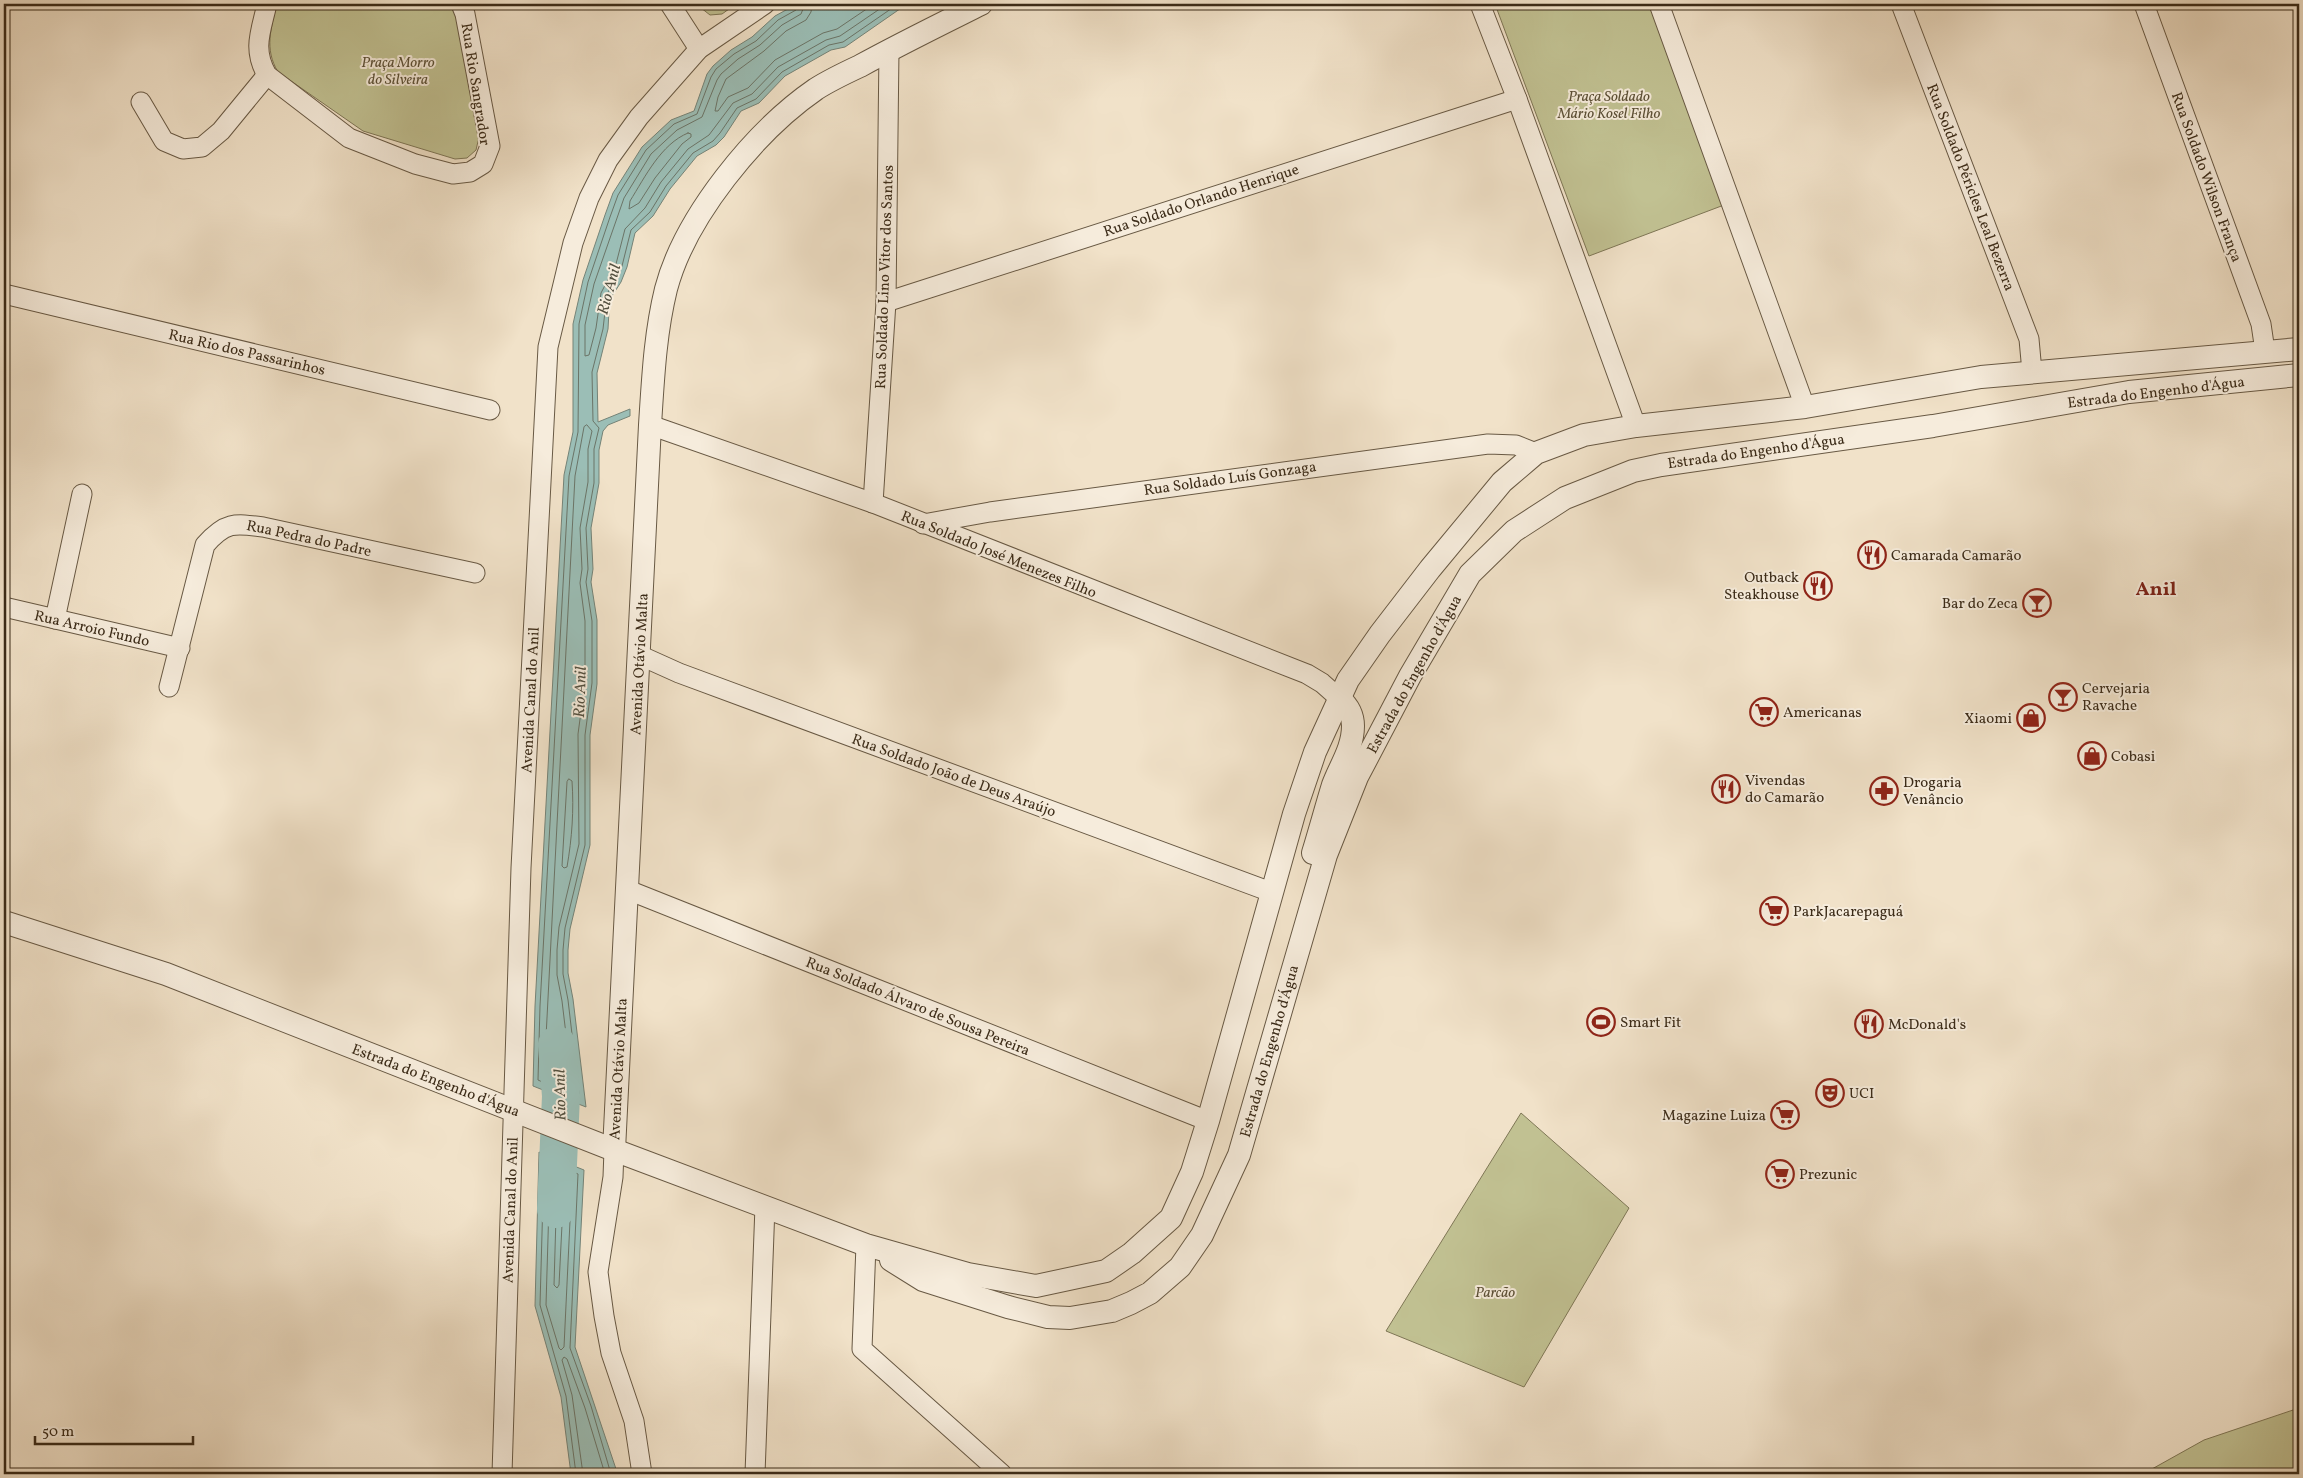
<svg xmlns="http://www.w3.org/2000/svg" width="2303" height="1478" viewBox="0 0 2303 1478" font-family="Vollkorn,serif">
<rect width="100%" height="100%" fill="#f1e2c9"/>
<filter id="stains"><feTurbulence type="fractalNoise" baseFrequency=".004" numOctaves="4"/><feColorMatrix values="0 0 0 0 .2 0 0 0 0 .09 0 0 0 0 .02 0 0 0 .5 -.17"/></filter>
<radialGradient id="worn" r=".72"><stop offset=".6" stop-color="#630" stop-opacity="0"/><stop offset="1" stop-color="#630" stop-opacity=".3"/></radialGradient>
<g fill="#c1c192" stroke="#7e7655">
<path d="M277 4H454L479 137 476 150 467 158 455 159 363 131 278 72C264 49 271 28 277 4Z"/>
<polygon points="696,4 736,4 722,14 710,15"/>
<polygon points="1495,4 1649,4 1724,205 1589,256"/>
<polygon points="1521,1113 1629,1208 1524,1387 1386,1331"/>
<polygon points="2299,1408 2299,1474 2143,1474 2204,1440"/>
</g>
<g fill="#9bbeb6" stroke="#758377">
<polygon points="797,4 907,4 845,47 831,50 785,76 759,103 741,111 724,137 716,145 697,156 670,189 653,216 635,233 627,267 621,282 612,296 609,311 608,329 597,373 598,422 630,409 630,416 608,425 603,431 599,450 599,483 591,528 593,569 591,582 597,620 597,684 590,735 590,845 570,929 568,950 568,973 573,999 586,1107 533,1086 535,1006 564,475 573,432 573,324 583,280 605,215 613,193 642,147 671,120 694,111 707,74 713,66 731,50 752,37 775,16"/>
<polygon points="539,1152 584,1170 575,1347 616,1469 616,1474 571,1474 561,1397 535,1306"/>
</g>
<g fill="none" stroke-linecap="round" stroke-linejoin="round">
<g stroke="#6b7467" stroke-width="1">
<polyline points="798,4 796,10 778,20 756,41 734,54 716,69 711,77 697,114 674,124 646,150 618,195 610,217 588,282 579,324 578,432 569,476 540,1006 538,1080 576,1097 579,1094 568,1000 563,974 563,950 565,928 585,845 585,735 592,683 592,621 586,582 588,569 586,528 594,483 594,449 599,428 593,421 592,372 603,329 607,294 622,266 631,230 650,212 666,186 693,153 713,141 720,133 737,108 756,99 782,72 829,45 843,42 898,4"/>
<polyline points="805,4 801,14 782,25 760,45 738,59 721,74 717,80 702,117 677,130 651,154 624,198 594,284 585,325 585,356 589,355 596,328 601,293 616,264 625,229 645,208 661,182 688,149 709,135 733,103 752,94 778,67 826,40 840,36 887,4"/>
<polyline points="812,4 811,12 806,20 786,31 764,51 726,79 718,97 715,111 718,111 728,97 748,88 775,60 823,33 837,29 874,4"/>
<path d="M688 133 691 134V137L682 144 655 178 639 203 629 209 630 201C645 177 661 144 688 133Z"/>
<polygon points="587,425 592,431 588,449 588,482 580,528 582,569 580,583 585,621 585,682 578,734 579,844 559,927 557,950 557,975 562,1001 572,1084 569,1087 544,1076 575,476 584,427"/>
<path d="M569 779 572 781C574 810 572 838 567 867L564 868 562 866 567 782Z"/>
<polygon points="556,1032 558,1034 563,1072 560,1075 552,1071 553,1034"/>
<polygon points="552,1168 572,1179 564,1347 561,1350 559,1348 546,1305 550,1171"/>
<polygon points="559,1180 564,1184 559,1285 557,1288 554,1285 557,1182"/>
<polyline points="576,1474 566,1396 540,1305 544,1162 546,1160 578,1174 570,1348 591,1406 611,1474"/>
<polyline points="583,1474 572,1395 562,1360 564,1357 567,1359 585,1408 605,1474"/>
</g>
<polyline stroke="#9bbeb6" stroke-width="38" points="556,1209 561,1096 557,1045"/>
<defs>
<g id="minor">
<path d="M267 4C261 31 252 49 267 75L349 138 415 164 453 174 470 172 483 164 490 146 465 14 461 4"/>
<polyline points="670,4 699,49"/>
<polyline points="1480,4 1517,99 1636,426"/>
<polyline points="1659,4 1805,407"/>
<polyline points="1901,4 2029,339 2032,372"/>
<polyline points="2144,4 2261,324 2265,351"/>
<polyline points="141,102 164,141 183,149 202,147 221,131 267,75"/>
<polyline points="4,294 490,410"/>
<polyline points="886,302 1517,99"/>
<polyline points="650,425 873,503 1307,674 1322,683 1340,699"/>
<polyline points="873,503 886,302 889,50"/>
<polyline points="923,524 990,512 1488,444 1516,445 1536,453"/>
<polyline points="4,607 180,648"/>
<polyline points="55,619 82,494"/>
<polyline points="639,655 679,673 1271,892"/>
<path d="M169 687 205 545C225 522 234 523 263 527L475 573"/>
<polyline points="628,890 1208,1121"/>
<polyline points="614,1150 613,1177 598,1272 604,1316 611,1353 634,1421 642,1474"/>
<polyline points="866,1245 862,1349 1002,1474"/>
<polyline points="502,1474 521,868 548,347 573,243 589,198 608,160 639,117 699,49 765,4"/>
<polyline points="755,1474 765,1206"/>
</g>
<g id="tertiary">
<path d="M1313 853C1320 830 1326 808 1333 785 1340 766 1353 748 1353 726 1353 715 1348 706 1340 699"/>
<polyline points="4,922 166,974 614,1150 866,1245 968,1274 1036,1286 1106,1271 1132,1253 1171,1218 1192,1172 1208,1121 1294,814 1315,752 1348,680 1380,634 1430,569 1502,482 1536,453 1584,435 1636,426 1805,407 1981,377 2299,349"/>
<path d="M614 1150 650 425C653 379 655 334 666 289 685 217 755 131 816 89 830 80 845 73 860 66 900 44 941 24 981 4"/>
<polyline points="891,1260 923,1280 1008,1307 1048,1317 1070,1318 1112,1311 1131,1303 1150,1293 1180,1267 1202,1235 1239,1155 1326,855 1357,777 1410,676 1470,574 1514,531 1565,498 1633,471 1661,465 1933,426 2129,392 2299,375"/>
</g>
</defs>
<use href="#minor" stroke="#685944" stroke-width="21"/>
<use href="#tertiary" stroke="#685944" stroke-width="24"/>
<use href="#minor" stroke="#f6ecdc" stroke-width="19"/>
<use href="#tertiary" stroke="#f6ecdc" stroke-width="22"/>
</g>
<defs>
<symbol id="restaurant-ring" viewBox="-11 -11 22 22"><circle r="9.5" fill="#f6ecdc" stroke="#8f2418" stroke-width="1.5"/><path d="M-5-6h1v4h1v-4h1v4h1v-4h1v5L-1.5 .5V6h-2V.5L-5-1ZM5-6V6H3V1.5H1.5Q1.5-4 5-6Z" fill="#8f2418"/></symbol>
<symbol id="bar-ring" viewBox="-11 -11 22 22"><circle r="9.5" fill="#f6ecdc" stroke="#8f2418" stroke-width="1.5"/><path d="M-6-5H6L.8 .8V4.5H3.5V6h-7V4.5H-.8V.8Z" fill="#8f2418"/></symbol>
<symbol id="supermarket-ring" viewBox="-11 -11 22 22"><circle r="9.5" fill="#f6ecdc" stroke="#8f2418" stroke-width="1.5"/><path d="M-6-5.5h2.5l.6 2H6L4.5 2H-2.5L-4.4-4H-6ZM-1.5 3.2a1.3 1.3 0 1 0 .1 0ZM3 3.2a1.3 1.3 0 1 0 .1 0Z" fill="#8f2418"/></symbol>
<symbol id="shop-ring" viewBox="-11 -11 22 22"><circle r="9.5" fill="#f6ecdc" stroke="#8f2418" stroke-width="1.5"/><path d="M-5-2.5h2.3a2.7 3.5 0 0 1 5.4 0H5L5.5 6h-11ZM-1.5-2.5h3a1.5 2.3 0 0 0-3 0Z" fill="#8f2418"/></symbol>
<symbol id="pharmacy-ring" viewBox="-11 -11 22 22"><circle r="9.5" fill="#f6ecdc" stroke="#8f2418" stroke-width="1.5"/><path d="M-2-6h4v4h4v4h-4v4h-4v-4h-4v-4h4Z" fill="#8f2418"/></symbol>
<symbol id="stadium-ring" viewBox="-11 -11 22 22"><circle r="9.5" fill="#f6ecdc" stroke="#8f2418" stroke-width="1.5"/><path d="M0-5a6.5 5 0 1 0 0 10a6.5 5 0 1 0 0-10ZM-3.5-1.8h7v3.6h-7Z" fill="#8f2418"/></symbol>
<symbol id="theatre-ring" viewBox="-11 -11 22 22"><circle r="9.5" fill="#f6ecdc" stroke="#8f2418" stroke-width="1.5"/><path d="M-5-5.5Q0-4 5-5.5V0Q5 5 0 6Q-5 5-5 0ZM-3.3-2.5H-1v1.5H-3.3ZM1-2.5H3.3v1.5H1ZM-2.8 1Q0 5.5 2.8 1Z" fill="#8f2418"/></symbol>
</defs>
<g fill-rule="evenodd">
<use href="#restaurant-ring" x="1856" y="539" width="32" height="32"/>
<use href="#restaurant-ring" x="1802" y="570" width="32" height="32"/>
<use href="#bar-ring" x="2021" y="587" width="32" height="32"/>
<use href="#bar-ring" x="2047" y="681" width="32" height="32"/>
<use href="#supermarket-ring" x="1748" y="696" width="32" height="32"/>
<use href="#shop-ring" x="2015" y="702" width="32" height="32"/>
<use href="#shop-ring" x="2076" y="740" width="32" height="32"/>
<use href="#restaurant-ring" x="1710" y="773" width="32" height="32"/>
<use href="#pharmacy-ring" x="1868" y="775" width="32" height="32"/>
<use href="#supermarket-ring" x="1758" y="895" width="32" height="32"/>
<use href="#stadium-ring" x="1585" y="1006" width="32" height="32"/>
<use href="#restaurant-ring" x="1853" y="1008" width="32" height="32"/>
<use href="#theatre-ring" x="1814" y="1077" width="32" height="32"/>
<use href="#supermarket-ring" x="1769" y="1099" width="32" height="32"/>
<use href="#supermarket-ring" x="1764" y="1158" width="32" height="32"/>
</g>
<g text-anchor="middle" stroke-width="4" stroke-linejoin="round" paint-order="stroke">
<g font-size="15" font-style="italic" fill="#5c5036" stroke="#f6ecdc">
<text x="398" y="67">Praça Morro<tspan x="398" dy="17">do Silveira</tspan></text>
<text x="1609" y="101">Praça Soldado<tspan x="1609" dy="17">Mário Kosel Filho</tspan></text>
<text x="1495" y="1297">Parcão</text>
</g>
<g font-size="15" fill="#3b2b18" stroke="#f6ecdc">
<text transform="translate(476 84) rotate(81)" y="5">Rua Rio Sangrador</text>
<text transform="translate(2207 177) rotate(70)" y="5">Rua Soldado Wilson França</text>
<text transform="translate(1971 187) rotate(69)" y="5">Rua Soldado Péricles Leal Bezerra</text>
<text transform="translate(1201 200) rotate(-18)" y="5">Rua Soldado Orlando Henrique</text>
<text transform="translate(884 277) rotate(-88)" y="5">Rua Soldado Lino Vitor dos Santos</text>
<text transform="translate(247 352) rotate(13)" y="5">Rua Rio dos Passarinhos</text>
<text transform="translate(2156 392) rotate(-7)" y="5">Estrada do Engenho d'Água</text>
<text transform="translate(1756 451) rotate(-8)" y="5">Estrada do Engenho d'Água</text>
<text transform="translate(1230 478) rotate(-8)" y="5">Rua Soldado Luís Gonzaga</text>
<text transform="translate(309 538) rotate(12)" y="5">Rua Pedra do Padre</text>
<text transform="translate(999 554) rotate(22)" y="5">Rua Soldado José Menezes Filho</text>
<text transform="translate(92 628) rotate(13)" y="5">Rua Arroio Fundo</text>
<text transform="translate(639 664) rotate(-87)" y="5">Avenida Otávio Malta</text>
<text transform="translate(1414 674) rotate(-61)" y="5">Estrada do Engenho d'Água</text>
<text transform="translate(530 700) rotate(-87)" y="5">Avenida Canal do Anil</text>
<text transform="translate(954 775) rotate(20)" y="5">Rua Soldado João de Deus Araújo</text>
<text transform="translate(918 1006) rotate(22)" y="5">Rua Soldado Álvaro de Sousa Pereira</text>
<text transform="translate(1269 1051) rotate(-74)" y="5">Estrada do Engenho d'Água</text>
<text transform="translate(618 1069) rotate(-87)" y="5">Avenida Otávio Malta</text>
<text transform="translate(436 1080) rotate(21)" y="5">Estrada do Engenho d'Água</text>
<text transform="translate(510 1210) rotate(-88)" y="5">Avenida Canal do Anil</text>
</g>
<g font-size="15" fill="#3b2b18" stroke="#f6ecdc" text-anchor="start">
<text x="1891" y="560">Camarada Camarão</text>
<text x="1799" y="582" text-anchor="end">Outback<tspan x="1799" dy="17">Steakhouse</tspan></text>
<text x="2018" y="608" text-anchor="end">Bar do Zeca</text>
<text x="2082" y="693">Cervejaria<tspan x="2082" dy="17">Ravache</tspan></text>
<text x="1783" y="717">Americanas</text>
<text x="2012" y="723" text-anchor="end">Xiaomi</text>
<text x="2111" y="761">Cobasi</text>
<text x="1745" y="785">Vivendas<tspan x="1745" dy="17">do Camarão</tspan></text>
<text x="1903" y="787">Drogaria<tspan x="1903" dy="17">Venâncio</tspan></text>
<text x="1793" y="916">ParkJacarepaguá</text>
<text x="1620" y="1027">Smart Fit</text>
<text x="1888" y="1029">McDonald's</text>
<text x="1849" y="1098">UCI</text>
<text x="1766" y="1120" text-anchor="end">Magazine Luiza</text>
<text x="1799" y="1179">Prezunic</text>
</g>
<g font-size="16" font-style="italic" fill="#535040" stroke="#f6ecdc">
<text transform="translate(608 289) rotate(-75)" y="6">Rio Anil</text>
<text transform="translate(579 692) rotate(-88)" y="6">Rio Anil</text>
<text transform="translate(559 1095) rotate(-91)" y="6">Rio Anil</text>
</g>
<g font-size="20" font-weight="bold" fill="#7a1f14" stroke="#f6ecdc">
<text x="2156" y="595">Anil</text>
</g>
</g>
<rect width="2303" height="1478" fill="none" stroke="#f1e2c9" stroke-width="20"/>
<rect x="5" y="5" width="2293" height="1468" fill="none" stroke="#3b2b18" stroke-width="2.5"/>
<rect x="10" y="10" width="2283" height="1458" fill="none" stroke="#3b2b18"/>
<path d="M35 1436v8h158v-8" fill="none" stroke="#3b2b18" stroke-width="2.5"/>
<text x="42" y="1436" font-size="15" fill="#3b2b18" stroke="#f6ecdc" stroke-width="4" paint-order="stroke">50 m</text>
<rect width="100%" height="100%" filter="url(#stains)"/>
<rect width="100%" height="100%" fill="url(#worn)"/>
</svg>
